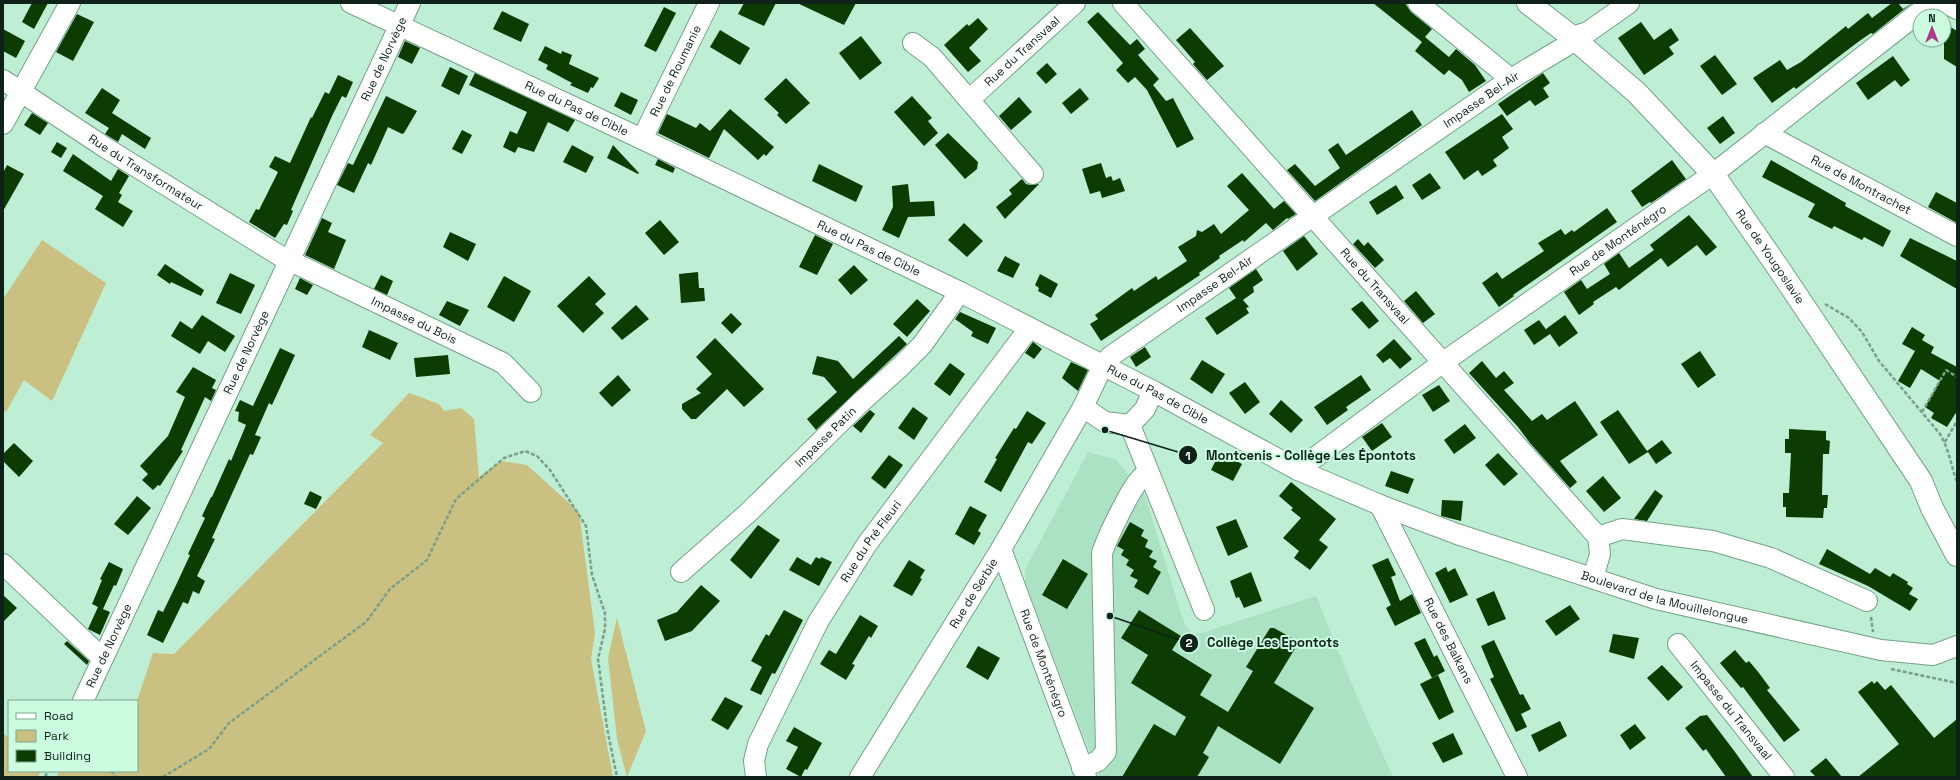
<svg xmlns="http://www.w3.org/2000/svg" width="1960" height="780" viewBox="0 0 1960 780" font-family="'Space Grotesk',sans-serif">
<rect width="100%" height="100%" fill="#beeed3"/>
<polygon fill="#abe2c4" points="1088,452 1116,460 1145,495 1182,617 1186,627 1193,633 1201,633 1316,596 1358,699 1393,777 1099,777 1026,584 1025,574 1026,568"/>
<g fill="#cac081">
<polygon points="42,240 106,283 52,401 24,380 6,412 3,410 3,299"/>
<polygon points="409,393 439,404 444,411 461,408 474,419 479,477 501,461 527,465 579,512 595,633 591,659 613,777 56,777 60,771 137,771 137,701 153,653 174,654 383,443 370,435"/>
<polygon points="617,618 646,731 627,777 617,739 608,658"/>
<polygon points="3,733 9,738 9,771 41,771 38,777 3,777"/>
</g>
<g fill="#0c3c02">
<polygon points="32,3 48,3 34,29 22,22"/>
<polygon points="744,3 776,3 764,26 738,14"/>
<polygon points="797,3 856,3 844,25"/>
<polygon points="1373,3 1405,3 1411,12 1432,29 1425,37 1449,57 1456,49 1475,65 1486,81 1469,92 1462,80 1449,70 1444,75 1415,51 1422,42"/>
<polygon points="1892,3 1898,3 1903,9 1912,3 1873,34 1871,33 1858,42 1796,89 1794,87 1772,103 1753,78 1780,60 1787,70 1801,62 1846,26 1848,29 1868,13 1872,18"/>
<polygon points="664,7 676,13 656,52 644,46"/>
<polygon points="502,11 529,24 521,42 493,29"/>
<polygon points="1098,12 1130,45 1137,39 1145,49 1138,55 1159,79 1153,85 1166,101 1173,98 1194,139 1177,148 1147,90 1135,77 1128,83 1116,70 1123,63 1087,22"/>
<polygon points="77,14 94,22 73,61 56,52"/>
<polygon points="978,18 988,29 969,48 981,61 968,72 944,45 967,24 969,26"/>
<polygon points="1641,22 1654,40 1671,28 1679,40 1669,47 1674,54 1644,75 1618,38"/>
<polygon points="1944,23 1957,31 1957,67 1944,59"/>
<polygon points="1190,28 1224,66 1207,80 1193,64 1195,62 1176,40"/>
<polygon points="3,29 25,41 16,58 3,51"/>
<polygon points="720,30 750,48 740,65 710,47"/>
<polygon points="861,36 882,63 860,80 839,53"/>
<polygon points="405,41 420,48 412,64 398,57"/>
<polygon points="545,46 561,54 562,51 572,55 569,64 599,78 593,88 591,87 588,93 570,85 572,83 546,69 548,65 538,60"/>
<polygon points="1715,55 1737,84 1722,95 1700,66"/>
<polygon points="1893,56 1910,80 1901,87 1895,80 1868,100 1856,83"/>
<polygon points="1047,63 1057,74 1046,84 1036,73"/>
<polygon points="450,67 468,76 459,95 441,86"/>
<polygon points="475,73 575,120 568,132 548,122 534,152 518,147 515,153 503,147 510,131 517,134 527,112 469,85"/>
<polygon points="1543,73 1550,83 1543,88 1549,97 1535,106 1530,100 1507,116 1498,104"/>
<polygon points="338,75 353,82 346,98 342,96 332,116 291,210 293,211 287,225 284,224 275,238 249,222 256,209 259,210 278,172 269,167 275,156 290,163 311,117 312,118 325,92 329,94"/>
<polygon points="786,78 810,103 786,124 777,115 779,113 764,99"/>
<polygon points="102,88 120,100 112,113 151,138 145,149 122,134 118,142 105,134 109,128 85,113"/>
<polygon points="1080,88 1089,99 1071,114 1062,103"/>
<polygon points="621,92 638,100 631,115 614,106"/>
<polygon points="386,96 417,111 404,133 402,134 388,127 371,165 368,163 354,193 337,185 348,163 353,165"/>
<polygon points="912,96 932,118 928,121 938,133 924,146 894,112"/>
<polygon points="1019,97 1032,112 1011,130 999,116"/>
<polygon points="730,109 774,147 766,156 764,154 758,160 724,129 709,158 658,133 667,114 696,128 700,123 710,131"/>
<polygon points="1412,110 1422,125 1315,201 1287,170 1295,164 1315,186 1340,168 1328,150 1338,143 1346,155"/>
<polygon points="32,113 48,123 40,135 24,125"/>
<polygon points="1502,114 1513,129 1502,137 1509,148 1493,160 1497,166 1482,176 1478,170 1464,180 1445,152"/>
<polygon points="1723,116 1735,133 1720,144 1707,128"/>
<polygon points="462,130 472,135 462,154 452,149"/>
<polygon points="948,133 978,162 977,169 965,179 935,145"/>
<polygon points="57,142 67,148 61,158 51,152"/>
<polygon points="572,145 594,157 586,173 563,162"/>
<polygon points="613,145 639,173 638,174 607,158"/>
<polygon points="73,154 111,181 118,169 129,176 119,193 122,195 118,202 133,211 123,227 95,209 103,196 63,171"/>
<polygon points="658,159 675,168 673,173 655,165"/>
<polygon points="1672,160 1686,179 1651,203 1650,202 1642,207 1631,191"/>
<polygon points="1771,160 1846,203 1845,206 1891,231 1883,247 1864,237 1862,240 1834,226 1832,229 1808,217 1815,204 1762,177"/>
<polygon points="1101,163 1106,178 1111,176 1113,181 1120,178 1125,191 1102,198 1100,191 1090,194 1082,169"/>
<polygon points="819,164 863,186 856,202 812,181"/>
<polygon points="7,165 24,174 3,211 3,173"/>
<polygon points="1242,173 1274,209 1284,201 1296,214 1288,219 1287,218 1273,230 1266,223 1244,242 1243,240 1219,256 1220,258 1199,273 1200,275 1101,341 1090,324 1098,319 1095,315 1132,288 1134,291 1156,276 1158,280 1187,261 1178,247 1196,236 1197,230 1202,232 1214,224 1221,234 1249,210 1227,186"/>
<polygon points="1430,173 1441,188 1422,200 1412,185"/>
<polygon points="1022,179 1026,184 1030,185 1039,184 1005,219 996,207 1012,194 1009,190"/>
<polygon points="908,184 910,202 934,201 935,216 908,217 899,238 882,230 893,207 892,186"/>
<polygon points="1396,185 1404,198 1377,215 1369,202"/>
<polygon points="1936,192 1957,203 1957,223 1928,207"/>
<polygon points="1607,208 1617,222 1513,295 1514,296 1499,307 1482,283 1497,272 1502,279 1544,251 1538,243 1561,229 1565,235 1572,230 1574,232"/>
<polygon points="1689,215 1717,247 1706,256 1697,245 1668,267 1661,258 1619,290 1616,287 1593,302 1594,304 1579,315 1564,292 1581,280 1587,289 1610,274 1604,264 1619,253 1629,268 1654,250 1650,245"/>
<polygon points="322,218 332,223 328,232 346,240 334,269 305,255"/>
<polygon points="660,220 679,242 664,255 645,233"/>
<polygon points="964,223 983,241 967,257 948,240"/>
<polygon points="450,232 476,244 468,261 443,247"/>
<polygon points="815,235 833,244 817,275 799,267"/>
<polygon points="1304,236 1318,254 1297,271 1283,251"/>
<polygon points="1910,238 1957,261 1957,289 1900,256"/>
<polygon points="1358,239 1364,246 1368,242 1384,260 1375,268 1353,244"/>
<polygon points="1005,256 1020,264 1013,278 997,271"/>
<polygon points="165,264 204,290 201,296 171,282 170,284 157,275"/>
<polygon points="854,265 868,280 851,295 838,280"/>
<polygon points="1256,269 1263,280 1253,287 1254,292 1243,300 1249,307 1246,308 1249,313 1217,335 1205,318 1236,298 1229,288"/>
<polygon points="698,272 699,288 704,288 705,301 681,303 679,274"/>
<polygon points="230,273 255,285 241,314 216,303"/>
<polygon points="1040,274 1058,284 1051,298 1038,291 1039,288 1035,285"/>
<polygon points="381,275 393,281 387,295 374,289"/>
<polygon points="504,276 531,291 514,322 487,307"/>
<polygon points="589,276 606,294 595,304 604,313 583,333 557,306"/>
<polygon points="300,278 313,285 307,295 295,289"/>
<polygon points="1416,291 1435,314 1423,323 1404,301"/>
<polygon points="917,299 930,311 907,337 893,324"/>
<polygon points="447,301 469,310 460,326 439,315"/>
<polygon points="1362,301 1379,321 1369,329 1351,309"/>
<polygon points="636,305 649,319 622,340 611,328"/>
<polygon points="960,312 996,328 988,344 971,336 973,332 955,319"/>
<polygon points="731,313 742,324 732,334 721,323"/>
<polygon points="202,315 235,336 225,352 208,341 200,354 171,336 180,321 192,329"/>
<polygon points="1565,315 1578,333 1559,347 1550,334 1534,345 1524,330 1539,320 1548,332 1546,329"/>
<polygon points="1912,327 1925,335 1922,340 1934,347 1931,353 1957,367 1957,411 1947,427 1931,418 1934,413 1925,407 1940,381 1921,369 1910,388 1898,381 1915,351 1902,344"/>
<polygon points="369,330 398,343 390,360 362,347"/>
<polygon points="899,336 907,344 816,430 807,419 837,392 824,377 812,374 817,356 838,361 853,379"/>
<polygon points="715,338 764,389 744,407 727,389 696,419 691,419 682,409 682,404 701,393 696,389 712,374 696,357"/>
<polygon points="1394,339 1412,359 1400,369 1390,358 1383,363 1376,355"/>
<polygon points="1033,342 1042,349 1034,359 1025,353"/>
<polygon points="1145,347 1151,357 1136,367 1130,357"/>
<polygon points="280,348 295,355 272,405 269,403 255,435 261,437 253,455 250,454 212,538 215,539 197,576 205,581 199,594 193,591 188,604 183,602 163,643 147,635 158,610 163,612 177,583 190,555 188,554 205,518 202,516 211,497 212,497 229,459 231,461 246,425 238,421 239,412 235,411 240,400 253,406"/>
<polygon points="1700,351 1716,375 1698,388 1681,364"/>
<polygon points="448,355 450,374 416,377 414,358"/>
<polygon points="1202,360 1225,374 1212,394 1190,379"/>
<polygon points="1482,361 1496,378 1504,371 1514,383 1504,390 1532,421 1542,414 1547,420 1575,401 1598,435 1560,461 1577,482 1570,488 1530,443 1518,427 1469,373"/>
<polygon points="1071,362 1088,370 1078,391 1062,378"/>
<polygon points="950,363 965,374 950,396 934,384"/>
<polygon points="193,367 216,380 212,388 216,390 211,401 205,397 181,450 183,451 160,486 158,485 153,490 142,480 148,474 140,466 168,436 185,397 176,392"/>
<polygon points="618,375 631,390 612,407 599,393"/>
<polygon points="1361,375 1371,390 1346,407 1348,410 1327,425 1314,407"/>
<polygon points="1245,382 1260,402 1245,414 1229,393"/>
<polygon points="1439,385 1450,401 1433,412 1422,395"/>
<polygon points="1281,400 1303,420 1291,433 1269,414"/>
<polygon points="913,407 928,418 914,440 898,428"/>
<polygon points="870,410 875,414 861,433 853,426"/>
<polygon points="1618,410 1647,451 1662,440 1672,453 1656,464 1648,452 1629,464 1600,422"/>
<polygon points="1027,411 1046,423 1032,444 1028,442 1001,492 984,482 997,459 995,458 1014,428 1016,429"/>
<polygon points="1382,423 1392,437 1372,451 1362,437"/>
<polygon points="1465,424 1476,438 1454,454 1444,440"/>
<polygon points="1789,429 1826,431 1826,440 1830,441 1829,454 1823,454 1822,495 1828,495 1827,508 1824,508 1823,518 1786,517 1786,507 1783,507 1783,493 1789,493 1791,453 1785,453 1785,439 1789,439"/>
<polygon points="14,443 33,461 19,477 3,461 3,454"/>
<polygon points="1220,452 1242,464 1233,481 1211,470"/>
<polygon points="1498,453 1518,474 1504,486 1485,465"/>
<polygon points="889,455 903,465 885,489 871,478"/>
<polygon points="1391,471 1414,479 1408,494 1385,486"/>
<polygon points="1603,476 1621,498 1604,512 1586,491"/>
<polygon points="1291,482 1336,519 1319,540 1328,547 1310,570 1294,558 1299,551 1283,538 1301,518 1291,510 1293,508 1279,496"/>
<polygon points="1655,490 1663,496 1647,521 1634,519"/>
<polygon points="310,491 322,497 316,509 304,504"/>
<polygon points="137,496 151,508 128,535 114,524"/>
<polygon points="1442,500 1463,501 1461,521 1441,516"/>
<polygon points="970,506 987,515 978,531 981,533 974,545 955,534"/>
<polygon points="1236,519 1248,547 1228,556 1216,527"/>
<polygon points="1130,522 1144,530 1141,536 1148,540 1145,547 1153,551 1149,557 1157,561 1153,567 1161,572 1148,595 1134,587 1138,580 1130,576 1134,570 1126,565 1129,560 1121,555 1124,550 1117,546"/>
<polygon points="758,525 780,540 751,579 730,560"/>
<polygon points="1827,549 1870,574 1875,568 1890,577 1893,573 1908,582 1907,584 1913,588 1909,594 1918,599 1910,611 1868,586 1819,564"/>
<polygon points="797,557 811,565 816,557 820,559 821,557 832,562 819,586 789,570"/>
<polygon points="1388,558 1396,575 1391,577 1400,601 1412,594 1421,613 1395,626 1386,608 1391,605 1372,565"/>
<polygon points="1063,559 1088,574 1067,609 1042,595"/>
<polygon points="909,560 925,570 920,578 922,579 912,596 893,586"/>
<polygon points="109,562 123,569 116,586 114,585 103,609 110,612 100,635 88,629 98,607 92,604 102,580 100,579"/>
<polygon points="1446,567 1448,572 1455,568 1468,595 1450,603 1435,573"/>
<polygon points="1251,572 1262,601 1244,608 1239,597 1236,598 1230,581"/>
<polygon points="701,585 720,601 692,631 665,641 657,620 677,612"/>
<polygon points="1494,591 1506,619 1488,626 1476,599"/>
<polygon points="3,595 17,608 3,622"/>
<polygon points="1570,605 1580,619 1556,636 1545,621"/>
<polygon points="784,610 803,620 775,674 772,673 761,695 750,690 762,667 751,661 766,634 769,636"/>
<polygon points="1139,610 1181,636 1172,650 1212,675 1200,695 1228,712 1253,671 1246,667 1270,628 1274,628 1299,642 1274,683 1314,708 1280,764 1218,726 1203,753 1209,757 1197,777 1122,777 1154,724 1175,736 1186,717 1131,683 1148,655 1121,638"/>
<polygon points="860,615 878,626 871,638 869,636 852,664 855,665 846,680 820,664 829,650 836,654"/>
<polygon points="1613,634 1639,638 1634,659 1609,652"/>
<polygon points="1425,638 1434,657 1437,655 1445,671 1432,678 1414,643"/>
<polygon points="1494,640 1520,695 1523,694 1531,709 1521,714 1527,727 1516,732 1490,679 1494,677 1481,646"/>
<polygon points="67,641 89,661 87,665 64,644"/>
<polygon points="978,646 1000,658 988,680 966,667"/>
<polygon points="1735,650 1746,663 1749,661 1759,673 1770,688 1767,690 1800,730 1784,742 1743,687 1741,688 1720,663"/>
<polygon points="1662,665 1683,687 1668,701 1647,678"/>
<polygon points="1438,675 1454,712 1439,720 1420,684"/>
<polygon points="1872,681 1874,684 1877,681 1885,690 1891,685 1934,738 1957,719 1957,777 1858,777 1899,744 1858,692"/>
<polygon points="725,697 743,706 728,730 711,720"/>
<polygon points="1707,715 1735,752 1753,777 1726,777 1706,749 1703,751 1685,728 1700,716"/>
<polygon points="1560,721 1567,736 1539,752 1531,735"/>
<polygon points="1635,724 1646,738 1630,750 1620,735"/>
<polygon points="794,727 822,743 807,770 805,769 801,777 786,769 798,747 786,741"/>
<polygon points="1453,733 1463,754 1443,763 1432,743"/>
<polygon points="1826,758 1842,777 1816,777 1810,771"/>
</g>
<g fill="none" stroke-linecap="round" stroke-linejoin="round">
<defs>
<g id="minor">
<path id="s1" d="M351 3 642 139 960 292 1153 391 1298 470 1380 505 1457 534 1656 599 1881 650 1933 655 1957 646"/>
<path id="s2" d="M1123 3 1598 537 1600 554 1593 578"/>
<polyline points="1418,3 1511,79"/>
<polyline points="1946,3 1957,9"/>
<polyline points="913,43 932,57 1033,174"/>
<path id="s3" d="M3 80 106 148 282 257 503 363 531 392"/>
<path id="s4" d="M969 100 1075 3"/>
<polyline points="3,124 70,3"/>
<path id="s5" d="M1764 133 1957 236"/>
<path id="s6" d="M642 139 709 3"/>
<polyline points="1083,407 1105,422 1130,425"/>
<polyline points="1130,425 1204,610"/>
<polyline points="1130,425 1145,409 1153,391"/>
<path id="s7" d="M1298 470 1442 363 1713 174 1931 3"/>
<path id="s8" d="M1380 505 1517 777"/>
<polyline points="1598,537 1622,529 1713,541 1771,558 1867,601"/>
<path id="s9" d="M1001 549 1086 777"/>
<polyline points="3,564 98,654 104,656"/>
<path id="s10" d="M681 572 749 512 860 403 900 367 922 345 960 292"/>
<path id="s11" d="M1678 644 1784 777"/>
<path id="s12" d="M83 701 410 3"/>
<path d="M1082 768 1098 761 1106 752 1102 553C1107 538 1130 489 1141 478 1143 476 1147 475 1149 474"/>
<path id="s13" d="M756 777 754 761 758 744 818 622 867 544 1024 335 1028 327"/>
<path id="s14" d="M860 777 1001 549 1083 407 1103 365 1111 356 1511 79 1566 46 1572 37 1588 32 1629 3"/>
</g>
<g id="major">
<path id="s15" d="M1528 3 1572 37 1637 93 1713 174 1777 266 1921 481 1932 508 1957 555"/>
</g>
</defs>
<use href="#minor" stroke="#74a289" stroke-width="22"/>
<use href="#major" stroke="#74a289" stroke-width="24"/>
<g stroke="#7a9f8b" stroke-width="2.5" stroke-dasharray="4 2" stroke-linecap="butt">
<path d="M1825 304 1849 318 1862 332 1879 361 1940 434C1949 449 1951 466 1957 482"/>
<polyline points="1922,412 1946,370 1957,377"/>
<polyline points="1945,442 1957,421"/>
<polyline points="1871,617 1873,632"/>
<polyline points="1891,669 1957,683"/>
<polyline points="111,771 116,777"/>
<polyline points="45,777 48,771"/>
<polyline points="163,777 209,749 229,723 366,622 390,589 427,560 456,499 504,458 525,451 537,456 550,470 586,526 592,575 605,613 605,629 598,659 607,728 617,777"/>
</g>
<use href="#minor" stroke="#fff" stroke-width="20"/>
<use href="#major" stroke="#fff" stroke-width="22"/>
</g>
<g text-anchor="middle" stroke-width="4" stroke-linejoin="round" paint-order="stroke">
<g font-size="12" fill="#0f2219" stroke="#cbfce0">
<text dy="4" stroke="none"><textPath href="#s4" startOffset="72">Rue du Transvaal</textPath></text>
<text dy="4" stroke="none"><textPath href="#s12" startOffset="709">Rue de Norvège</textPath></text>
<text dy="4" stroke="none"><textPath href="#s6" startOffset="76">Rue de Roumanie</textPath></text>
<text dy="4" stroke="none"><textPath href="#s14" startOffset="941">Impasse Bel-Air</textPath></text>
<text dy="4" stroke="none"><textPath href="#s1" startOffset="249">Rue du Pas de Cible</textPath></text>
<text dy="4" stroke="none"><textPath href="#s3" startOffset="170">Rue du Transformateur</textPath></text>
<text dy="4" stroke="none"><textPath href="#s5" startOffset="110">Rue de Montrachet</textPath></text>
<text dy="4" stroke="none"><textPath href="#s7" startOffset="394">Rue de Monténégro</textPath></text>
<text dy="4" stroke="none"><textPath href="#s1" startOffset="573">Rue du Pas de Cible</textPath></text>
<text dy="4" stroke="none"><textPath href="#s15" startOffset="353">Rue de Yougoslavie</textPath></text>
<text dy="4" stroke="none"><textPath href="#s14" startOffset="617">Impasse Bel-Air</textPath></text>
<text dy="4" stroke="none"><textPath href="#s2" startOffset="379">Rue du Transvaal</textPath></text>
<text dy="4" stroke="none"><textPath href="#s3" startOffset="477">Impasse du Bois</textPath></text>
<text dy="4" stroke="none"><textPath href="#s12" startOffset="385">Rue de Norvège</textPath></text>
<text dy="4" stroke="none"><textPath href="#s1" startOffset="897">Rue du Pas de Cible</textPath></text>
<text dy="4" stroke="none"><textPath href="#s10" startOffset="198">Impasse Patin</textPath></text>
<text dy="4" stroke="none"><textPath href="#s13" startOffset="266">Rue du Pré Fleuri</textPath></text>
<text dy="4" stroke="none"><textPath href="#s14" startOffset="216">Rue de Serbie</textPath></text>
<text dy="4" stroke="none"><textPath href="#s1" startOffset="1445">Boulevard de la Mouillelongue</textPath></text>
<text dy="4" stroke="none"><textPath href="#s8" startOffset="152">Rue des Balkans</textPath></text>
<text dy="4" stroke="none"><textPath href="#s12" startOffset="61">Rue de Norvège</textPath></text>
<text dy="4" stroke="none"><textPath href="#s9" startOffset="122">Rue de Monténégro</textPath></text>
<text dy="4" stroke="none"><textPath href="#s11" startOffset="85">Impasse du Transvaal</textPath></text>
</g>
</g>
<path fill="none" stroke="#0f2219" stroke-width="1.5" d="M1105 430L1188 455M1110 616L1189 643"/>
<g fill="#0f2219" stroke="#cbfce0" stroke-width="1.5">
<circle cx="1105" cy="430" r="4"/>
<circle cx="1110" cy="616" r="4"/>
<circle cx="1188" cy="455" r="10"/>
<circle cx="1189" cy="643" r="10"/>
</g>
<g font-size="12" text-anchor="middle" font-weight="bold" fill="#fff">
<text x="1188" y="460">1</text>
<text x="1189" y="647">2</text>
</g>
<g font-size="13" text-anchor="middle" font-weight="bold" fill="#0f2219" stroke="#cbfce0" stroke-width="4" stroke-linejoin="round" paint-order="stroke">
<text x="1311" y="460">Montcenis - Collège Les Épontots</text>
<text x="1273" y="647">Collège Les Epontots</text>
</g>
<rect width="1960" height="780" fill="none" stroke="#0f2219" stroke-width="8"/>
<rect x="8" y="700" width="130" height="72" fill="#cbfce0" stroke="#80a590"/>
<rect x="16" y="713" width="20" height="6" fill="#ffffff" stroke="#80a590"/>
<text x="44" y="720" font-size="12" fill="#0f2219">Road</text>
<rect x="16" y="730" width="20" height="12" fill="#cac081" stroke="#80a590"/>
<text x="44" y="740" font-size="12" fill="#0f2219">Park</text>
<rect x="16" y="750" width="20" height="12" fill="#0c3c02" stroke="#80a590"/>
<text x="44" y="760" font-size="12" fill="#0f2219">Building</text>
<g transform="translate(1932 28)"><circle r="19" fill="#cbfce0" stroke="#80a590"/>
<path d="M0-3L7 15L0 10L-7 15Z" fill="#b0398f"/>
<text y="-6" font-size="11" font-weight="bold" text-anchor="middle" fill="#0f2219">N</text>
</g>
</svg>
